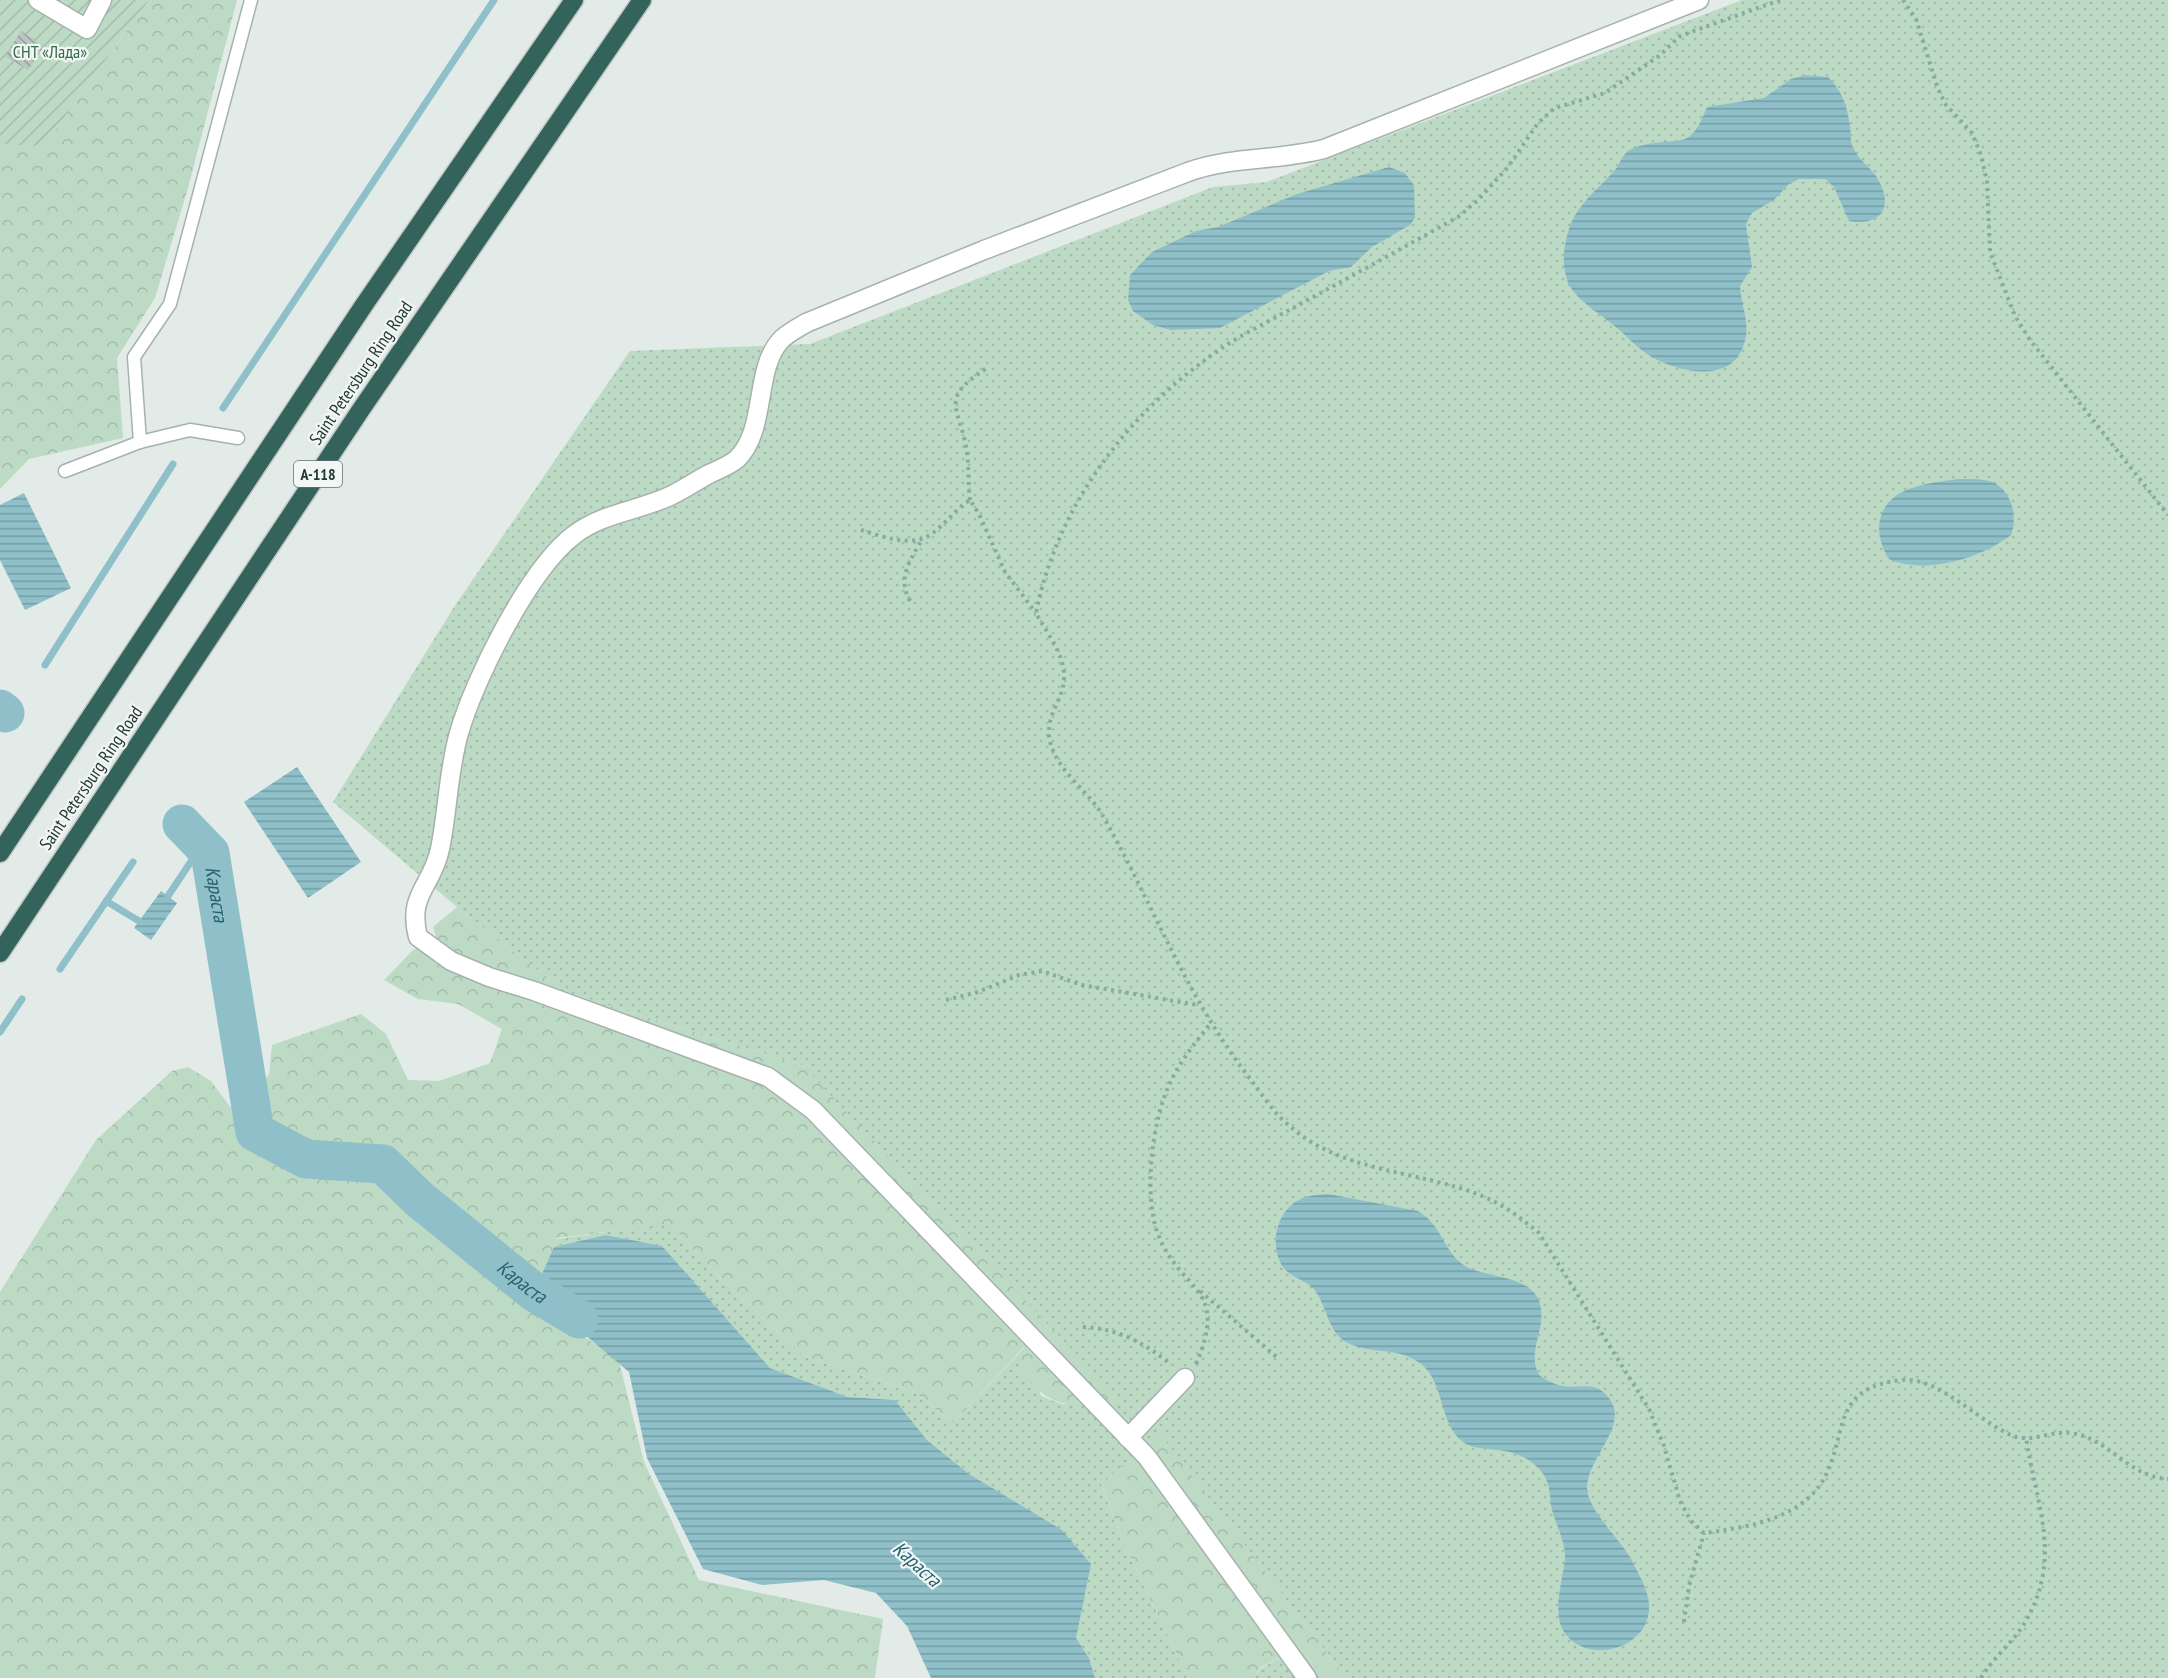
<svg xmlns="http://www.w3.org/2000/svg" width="2168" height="1678" viewBox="0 0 2168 1678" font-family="'PT Sans Narrow',sans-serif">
<defs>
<pattern id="grass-dots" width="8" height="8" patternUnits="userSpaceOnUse" patternTransform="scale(1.5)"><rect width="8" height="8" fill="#bddac5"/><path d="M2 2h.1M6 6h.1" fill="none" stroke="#a2bcaa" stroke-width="1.8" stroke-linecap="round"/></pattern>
<pattern id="forest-crowns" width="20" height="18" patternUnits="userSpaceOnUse" patternTransform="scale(1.5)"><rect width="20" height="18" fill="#bddac5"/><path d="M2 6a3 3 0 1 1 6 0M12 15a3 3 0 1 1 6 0" fill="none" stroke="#a2bcaa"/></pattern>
<pattern id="garden-furrows" width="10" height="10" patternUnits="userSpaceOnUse" patternTransform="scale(1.5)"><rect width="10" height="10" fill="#bddac5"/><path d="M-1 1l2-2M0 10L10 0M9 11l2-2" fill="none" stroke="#a2bcaa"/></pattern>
<pattern id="water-rules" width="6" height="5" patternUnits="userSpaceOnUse" patternTransform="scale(1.5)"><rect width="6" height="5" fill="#8fc0ca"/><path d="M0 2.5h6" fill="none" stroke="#759da5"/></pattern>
<pattern id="building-back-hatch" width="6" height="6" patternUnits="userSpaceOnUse" patternTransform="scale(1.5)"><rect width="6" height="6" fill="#b8c5c0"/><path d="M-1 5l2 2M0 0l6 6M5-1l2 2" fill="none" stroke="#95a19d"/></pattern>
</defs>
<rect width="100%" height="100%" fill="#e2ebe7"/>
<g fill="url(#grass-dots)">
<polygon points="1742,0 2168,0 2168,1678 1346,1678 1161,1436 1101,1483 1122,1540 1188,1678 1095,1678 1089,1658 1076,1638 1081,1604 1011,1501 969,1474 927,1440 895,1400 848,1397 770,1368 718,1312 605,1235 554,1247 557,1239 670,1223 720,1278 805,1357 914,1392 953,1423 1025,1347 1041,1396 1062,1404 1112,1404 802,1065 566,992 457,907 333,802 454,607 630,351 810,344 1213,187 1267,182"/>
<polygon points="1298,1647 1327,1678 1253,1678 1260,1669"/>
</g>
<g fill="url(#forest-crowns)">
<polygon points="149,0 237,0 188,188 155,298 117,358 123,438 29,459 0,489 0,144 43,147"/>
<path d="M457 907 566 992 802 1065 1118 1398 1113 1404C1064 1404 1055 1411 1021 1372L1024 1347 953 1423 914 1392 805 1357 720 1278 670 1224 557 1238 537 1303 619 1361 644 1462 699 1580 883 1619 875 1678H0V1292L96 1140 172 1071 188 1067 211 1081 231 1108 269 1075 272 1045 361 1014 386 1034 408 1080 439 1081 490 1063 502 1029 458 1004 418 999 384 980 412 951 436 936 433 927Z"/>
<polygon points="1161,1435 1346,1678 1327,1678 1298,1647 1260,1668 1253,1678 1188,1678 1122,1540 1101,1482"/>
</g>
<polygon fill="url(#garden-furrows)" points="0,0 149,0 43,147 0,144"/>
<g fill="url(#water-rules)">
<path d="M1805 75 1828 77C1843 92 1847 106 1850 126 1851 132 1850 139 1852 145 1858 161 1872 167 1879 181 1894 209 1879 226 1849 221L1834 187 1825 179H1799L1789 184 1774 200 1752 213 1746 224 1752 267 1740 286C1741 306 1751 324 1744 344 1731 386 1675 372 1647 354 1634 345 1624 333 1612 324 1599 313 1581 303 1571 288 1565 279 1563 263 1564 253 1569 209 1587 201 1615 170 1619 165 1622 156 1627 152 1631 148 1640 146 1644 145 1683 136 1689 152 1707 107L1764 98 1791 79Z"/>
<polygon points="1389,167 1405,173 1414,185 1415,218 1410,225 1372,247 1351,267 1329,271 1220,328 1171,330 1153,325 1133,311 1128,300 1130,275 1152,252 1196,231 1218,227 1297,194"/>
<path d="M1958 479C1969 479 1981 478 1992 482 2012 490 2018 517 2011 535 1980 559 1925 575 1889 559 1871 531 1877 499 1912 488 1926 483 1943 481 1958 479Z"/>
<polygon points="24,493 71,588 25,610 0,560 0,505"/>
<polygon points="297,767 361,862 308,898 244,802"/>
<polygon points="161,891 177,903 151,940 134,928"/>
<path d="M1328 1194 1418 1211C1444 1226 1443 1255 1469 1268 1490 1278 1533 1276 1540 1304 1547 1329 1526 1351 1539 1375 1546 1380 1553 1384 1563 1386 1576 1389 1592 1382 1603 1392 1637 1421 1587 1455 1587 1488 1587 1509 1620 1539 1631 1559 1638 1573 1650 1592 1649 1608 1649 1646 1595 1664 1569 1638 1548 1617 1564 1581 1565 1556 1565 1539 1554 1522 1551 1505 1550 1496 1550 1488 1546 1479 1544 1475 1541 1470 1537 1467 1512 1442 1481 1455 1463 1442 1439 1424 1445 1383 1421 1364 1399 1346 1369 1355 1346 1342 1327 1331 1327 1304 1313 1288 1305 1280 1290 1277 1283 1267 1269 1247 1276 1213 1297 1201 1305 1195 1318 1195 1328 1194Z"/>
<polygon points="605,1235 662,1246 770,1368 848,1397 895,1400 927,1440 969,1474 1062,1530 1091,1564 1076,1638 1089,1658 1095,1678 931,1678 907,1626 876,1593 824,1580 762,1585 703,1569 647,1458 629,1372 534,1292 554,1247"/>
</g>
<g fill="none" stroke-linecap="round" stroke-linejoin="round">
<g stroke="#8fc0ca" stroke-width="7">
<polyline points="223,408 494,0"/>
<polyline points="45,665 173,464"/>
<polyline points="168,896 202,845"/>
<polyline points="106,901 139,921"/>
<polyline points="60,969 133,862"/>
<polyline points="0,1032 22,999"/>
</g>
<g stroke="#8fc0ca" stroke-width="39">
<polyline points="0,709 5,713"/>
<path id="s1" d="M182 824 210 853 255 1132 306 1159 383 1164 419 1199 534 1292 579 1319"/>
</g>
</g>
<polygon fill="url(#building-back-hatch)" points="21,31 44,46 28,70 5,56"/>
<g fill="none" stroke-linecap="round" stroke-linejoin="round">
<defs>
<g id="lane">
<polyline points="140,442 134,357 170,304 251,0"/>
<polyline points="65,471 140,442 190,430 238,438"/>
</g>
<g id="street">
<polyline points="38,0 87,29 102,0"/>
<polyline points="1128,1438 1185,1378"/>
<path d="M1307 1678 1147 1457 813 1110 768 1077 534 991 489 977 451 961 418 937C407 894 432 887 440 849 448 810 448 771 459 733 475 678 529 569 574 535 602 513 638 511 670 496 683 490 696 481 709 474 718 470 730 465 737 459 767 430 754 370 780 341 786 334 798 328 806 323L984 250 1188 172C1233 156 1277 161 1324 149L1699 0"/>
</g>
<g id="highway">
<polyline points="0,853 364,305 574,0"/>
<polyline points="0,953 360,411 642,0"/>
</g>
</defs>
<use href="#lane" stroke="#a5b2ae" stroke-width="15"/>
<use href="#street" stroke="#a5b2ae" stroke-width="21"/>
<use href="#highway" stroke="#c2c8c6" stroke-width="21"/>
<g stroke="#86aba0" stroke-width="4" stroke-dasharray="3 4.5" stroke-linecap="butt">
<path d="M1780 0 1680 36 1659 56 1605 93 1555 108 1538 123 1508 167 1478 200 1458 217C1406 246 1354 275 1302 303 1276 318 1247 331 1222 348 1130 410 1058 503 1036 613 1046 632 1063 652 1064 674 1066 701 1040 717 1052 748 1062 775 1089 792 1103 816 1154 906 1186 997 1251 1080 1263 1096 1276 1116 1292 1128 1344 1173 1422 1171 1482 1196 1504 1205 1521 1218 1539 1233L1649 1409 1664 1446 1680 1501 1691 1521 1704 1533C1744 1528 1798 1520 1822 1482 1849 1438 1828 1388 1901 1380 1938 1376 1979 1422 2013 1436 2032 1443 2052 1430 2071 1433 2109 1438 2128 1477 2168 1479"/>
<polyline points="1903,0 1916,19 1938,89 1946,105 1972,133 1981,155 1987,182 1990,252 2015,316 2030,340 2168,515"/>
<path d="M970 500C968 484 969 468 967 452 960 406 937 400 987 368"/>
<path d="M861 530C884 537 914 549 934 532 947 522 956 509 970 500L979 514 1005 572 1036 613"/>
<path d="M910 601C897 578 910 561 921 541"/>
<polyline points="946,1000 978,992 1019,975 1042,971 1082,985 1198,1005"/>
<polyline points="1200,1291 1279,1359"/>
<path d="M1083 1327C1116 1328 1146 1343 1171 1365"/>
<path d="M1196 1364C1230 1285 1181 1294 1158 1234 1143 1196 1152 1118 1171 1081 1181 1060 1196 1042 1210 1024"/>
<polyline points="1684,1622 1689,1586 1704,1533"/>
<path d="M1981 1678C1993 1658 2012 1643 2024 1624 2064 1558 2036 1506 2026 1437"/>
</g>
<use href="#lane" stroke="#fff" stroke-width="12"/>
<use href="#street" stroke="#fff" stroke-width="18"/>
<use href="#highway" stroke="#33635a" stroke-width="18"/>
</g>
<g text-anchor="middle" stroke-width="4.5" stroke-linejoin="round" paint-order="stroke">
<rect fill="#f2f7f5" stroke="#62736e" stroke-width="1.5" x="294" y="461" width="48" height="26" rx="4.5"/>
<g font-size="16" font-weight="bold" fill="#243a34">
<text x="318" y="480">А-118</text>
</g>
<g font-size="18" fill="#326c49" stroke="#f2f7f5">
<text x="50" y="58">СНТ «Лада»</text>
</g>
<g font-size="18" fill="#243a34" stroke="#f2f7f5">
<text transform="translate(361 373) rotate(-56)" y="6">Saint Petersburg Ring Road</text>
<text transform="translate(91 778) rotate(-56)" y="6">Saint Petersburg Ring Road</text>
</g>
<g font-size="20" font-style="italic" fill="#24626f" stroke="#f2f7f5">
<text dy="7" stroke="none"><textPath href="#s1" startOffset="82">Караста</textPath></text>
<text dy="7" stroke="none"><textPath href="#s1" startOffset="640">Караста</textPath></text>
<text transform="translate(917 1564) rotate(42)" y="7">Караста</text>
</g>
</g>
</svg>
